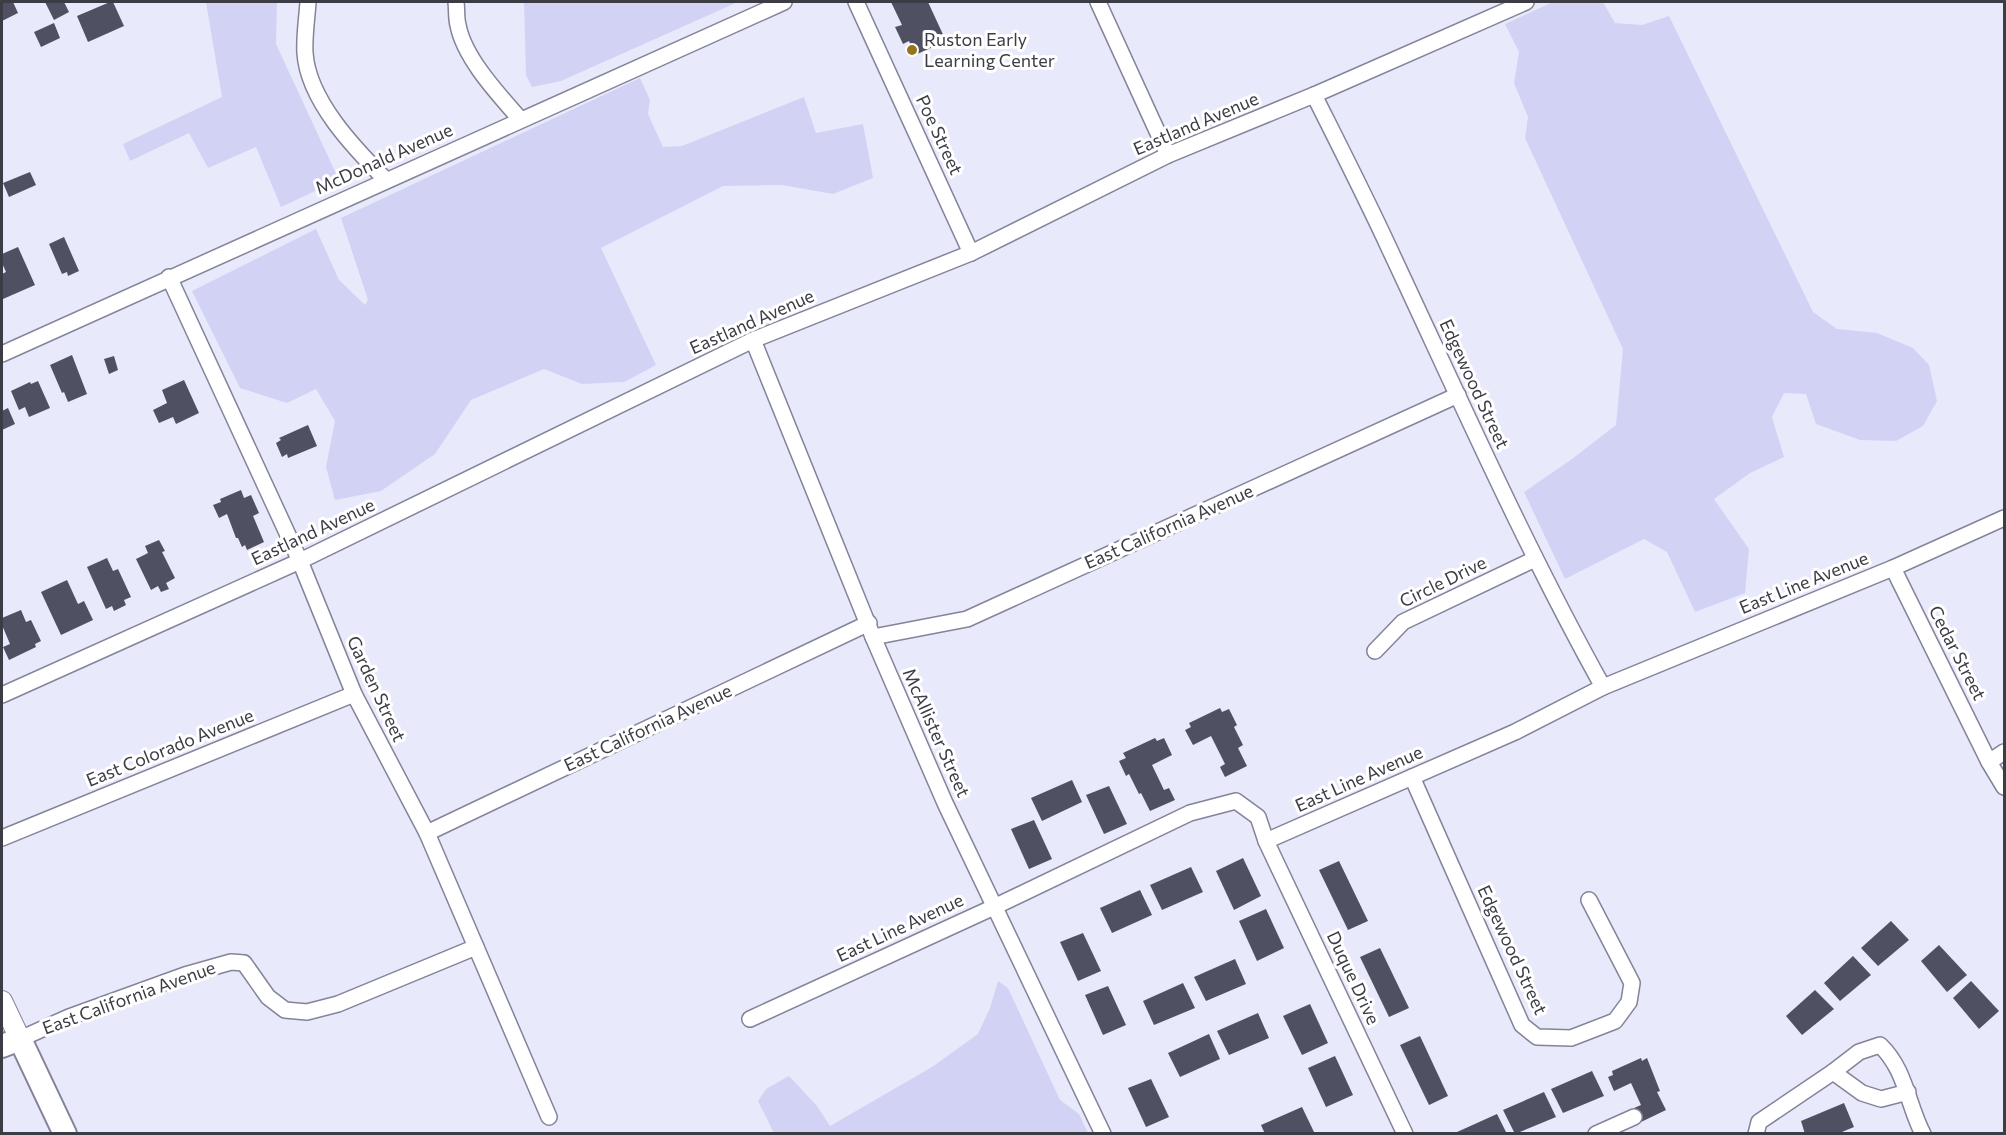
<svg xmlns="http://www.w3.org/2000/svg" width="2006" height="1135" viewBox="0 0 2006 1135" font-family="Commissioner,sans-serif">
<rect width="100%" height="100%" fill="#e9e9fc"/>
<g fill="#d2d2f5">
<polygon points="206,2 277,2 276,44 339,180 281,207 256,147 208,168 189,133 130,161 123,144 222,97"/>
<polygon points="524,2 738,2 561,81 532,87 526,75"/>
<polygon points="1553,2 1603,2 1615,23 1642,25 1669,16 1813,312 1837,329 1877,333 1913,348 1929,365 1937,401 1923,426 1896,441 1860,440 1816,424 1806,394 1784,393 1772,417 1784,457 1750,473 1714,499 1749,549 1745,593 1695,612 1667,552 1644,539 1565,579 1524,492 1572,459 1616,425 1623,349 1525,138 1528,117 1514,83 1519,52 1505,24"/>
<polygon points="640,78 650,100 648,114 663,147 682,146 804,97 816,133 863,124 873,178 833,194 782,185 723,186 601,248 656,365 624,382 582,384 544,369 471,400 435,454 381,491 335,500 326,467 335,421 316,389 287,403 240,388 192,291 316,229 339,280 365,305 368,300 341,218"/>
<polygon points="998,981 1008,988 1060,1100 1079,1114 1088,1133 774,1133 758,1101 766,1089 789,1076 817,1106 830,1126 932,1067 978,1034 990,1008"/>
</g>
<g fill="#505063">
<polygon points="2,2 13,2 18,13 2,21"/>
<polygon points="45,2 64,2 69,12 54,20"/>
<polygon points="110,2 113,2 124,26 88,42 77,16"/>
<polygon points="891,2 928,2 946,41 915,55 909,41 903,44 895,27 902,25"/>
<polygon points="54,23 60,38 41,47 34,32"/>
<polygon points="30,172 36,185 9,197 3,183"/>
<polygon points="64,237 79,271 68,276 67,272 62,274 49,244"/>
<polygon points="18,247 35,285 3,299 2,274 6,272 2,263 3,261 2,254"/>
<polygon points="72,355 87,394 68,402 64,392 62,393 50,365"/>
<polygon points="114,356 118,370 109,374 104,359"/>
<polygon points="184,380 199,413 176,424 173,417 159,423 153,410 167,403 162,390"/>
<polygon points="38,381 50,408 29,417 25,407 19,410 11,391 30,382 31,384"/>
<polygon points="8,408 15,424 2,430 2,411"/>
<polygon points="308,425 317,446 288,458 287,454 282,457 276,443 281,440 279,438"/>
<polygon points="241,490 244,498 251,495 259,513 253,516 264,542 247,550 245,545 242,547 238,538 236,538 227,514 219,518 213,505 221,502 220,499"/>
<polygon points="159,540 165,551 162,552 175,578 166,583 169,589 161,592 158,586 151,590 136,559 148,553 145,546"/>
<polygon points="107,558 113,571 118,569 131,597 124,600 126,605 114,611 112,606 106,609 87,567"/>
<polygon points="67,580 78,604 84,601 93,620 61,635 41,592"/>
<polygon points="21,610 26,622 31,620 41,641 35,644 36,647 9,660 3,647 10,644 2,625 2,618"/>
<polygon points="1220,708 1222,712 1229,709 1237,725 1234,727 1243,745 1238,748 1247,766 1225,777 1220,767 1225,764 1211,736 1193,745 1185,730 1191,727 1189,723"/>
<polygon points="1155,738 1157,741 1164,738 1172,755 1152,765 1164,790 1169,788 1175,800 1150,811 1141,793 1139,794 1129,774 1126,776 1119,761 1126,758 1123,753"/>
<polygon points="1072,780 1082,802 1042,821 1031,798"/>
<polygon points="1109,786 1127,824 1104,834 1086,795"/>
<polygon points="1034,820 1052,859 1029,869 1011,829"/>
<polygon points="1243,858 1261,896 1234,910 1216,871"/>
<polygon points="1339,861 1368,921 1348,930 1319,870"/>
<polygon points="1191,867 1203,892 1162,910 1150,885"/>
<polygon points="1140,890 1152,915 1112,933 1100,908"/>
<polygon points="1266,909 1284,948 1257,961 1239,921"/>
<polygon points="1891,921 1909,940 1878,966 1861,948"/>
<polygon points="1083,933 1101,971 1078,981 1060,942"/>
<polygon points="1939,945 1967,975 1947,992 1921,961"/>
<polygon points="1380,948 1409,1008 1389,1017 1360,957"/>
<polygon points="1853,956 1871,975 1840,1001 1824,983"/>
<polygon points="1235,959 1246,984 1206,1001 1194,977"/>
<polygon points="1971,981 1999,1011 1979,1029 1953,998"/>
<polygon points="1183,983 1195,1008 1154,1025 1143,1001"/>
<polygon points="1108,986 1126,1025 1103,1035 1085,995"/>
<polygon points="1815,990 1834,1009 1802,1035 1786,1016"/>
<polygon points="1310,1004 1328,1043 1302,1055 1283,1016"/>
<polygon points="1258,1013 1269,1038 1229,1055 1217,1031"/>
<polygon points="1209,1034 1220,1059 1180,1077 1168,1053"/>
<polygon points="1420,1036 1448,1096 1429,1105 1400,1045"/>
<polygon points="1335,1056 1353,1095 1326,1107 1308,1068"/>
<polygon points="1641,1058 1642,1061 1647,1058 1660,1091 1657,1092 1666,1110 1641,1122 1634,1108 1641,1105 1631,1083 1614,1091 1608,1077 1613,1075 1612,1071"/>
<polygon points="1592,1071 1604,1096 1563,1113 1551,1089"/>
<polygon points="1151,1079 1169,1117 1146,1127 1128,1088"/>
<polygon points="1544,1092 1556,1117 1515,1134 1503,1110"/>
<polygon points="1844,1103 1854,1127 1837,1134 1805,1134 1801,1121"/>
<polygon points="1302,1107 1314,1132 1265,1134 1261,1125"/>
<polygon points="1497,1114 1507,1134 1458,1134 1457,1132"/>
</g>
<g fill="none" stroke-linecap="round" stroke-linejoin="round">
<defs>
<g id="minor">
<path d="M308 2C307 18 304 36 305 53 308 100 354 148 386 180"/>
<path d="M456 2C457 9 456 18 458 25 464 58 499 95 520 119"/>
<polyline points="856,2 971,253"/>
<polyline points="1098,2 1168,155"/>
<path d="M1314 95C1340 147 1366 198 1390 250 1459 397 1524 545 1603 687"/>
<polyline points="169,277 300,561 354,694 427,833 549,1117"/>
<polyline points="753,340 873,637 945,803 1103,1134"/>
<polyline points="2,354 784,2"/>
<polyline points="1893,568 1989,762 2004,787"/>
<polyline points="873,637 967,619 1458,395"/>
<polyline points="1375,651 1403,622 1535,559"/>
<polyline points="2,695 300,561 753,340 971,253 1168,155 1314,95 1526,2"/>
<polyline points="1989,762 2004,752"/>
<polyline points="1412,777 1522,1025 1537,1037 1571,1038 1615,1021 1629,1002 1632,983 1589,900"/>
<polyline points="427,833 869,623"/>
<polyline points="2,838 354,694"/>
<polyline points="1266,841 1515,732 1603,687 1893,568 2004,518"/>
<polyline points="750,1019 994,907 1190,813 1236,801 1258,817 1266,841 1405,1134"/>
<polyline points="20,1039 69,1017 185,975 231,962 244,963 268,997 285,1010 307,1012 338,1004 476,947"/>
<polyline points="1833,1072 1862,1093 1881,1099 1908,1092"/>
<polyline points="1596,1134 1634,1117"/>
<path d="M1756 1134 1759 1122 1833 1072 1859 1052 1880 1045C1906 1070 1907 1103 1923 1134"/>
</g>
<polyline id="tertiary" points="2,1001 20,1039"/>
<polyline id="secondary" points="2,1046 20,1039 65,1134"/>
</defs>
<use href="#minor" stroke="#838399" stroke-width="18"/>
<use href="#tertiary" stroke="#838399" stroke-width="22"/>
<use href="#secondary" stroke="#838399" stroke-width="26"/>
<use href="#minor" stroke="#fff" stroke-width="15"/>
<use href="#tertiary" stroke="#fff" stroke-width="20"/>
<use href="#secondary" stroke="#fff" stroke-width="22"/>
</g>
<circle fill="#96741d" stroke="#fff" stroke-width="2" cx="912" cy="50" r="6"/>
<g text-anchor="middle" stroke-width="6" stroke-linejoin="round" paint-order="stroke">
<g font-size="18" fill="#3c3c45" stroke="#fff" text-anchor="start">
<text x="924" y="46">Ruston Early<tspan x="924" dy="21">Learning Center</tspan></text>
</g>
<g font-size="18" fill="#3c3c45" stroke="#fff">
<text transform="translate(1196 124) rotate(-23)" y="6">Eastland Avenue</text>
<text transform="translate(939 135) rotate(65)" y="6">Poe Street</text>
<text transform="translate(384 159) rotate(-24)" y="6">McDonald Avenue</text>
<text transform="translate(752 322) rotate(-24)" y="6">Eastland Avenue</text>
<text transform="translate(1474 384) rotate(65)" y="6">Edgewood Street</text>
<text transform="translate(1169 527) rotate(-24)" y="6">East California Avenue</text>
<text transform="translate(313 532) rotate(-25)" y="6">Eastland Avenue</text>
<text transform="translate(1443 582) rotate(-26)" y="6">Circle Drive</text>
<text transform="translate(1804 583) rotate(-22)" y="6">East Line Avenue</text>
<text transform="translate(1957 653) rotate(63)" y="6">Cedar Street</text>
<text transform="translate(376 689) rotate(65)" y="6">Garden Street</text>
<text transform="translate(648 728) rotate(-25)" y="6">East California Avenue</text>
<text transform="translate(936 733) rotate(66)" y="6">McAllister Street</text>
<text transform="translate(170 748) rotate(-22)" y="6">East Colorado Avenue</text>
<text transform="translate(1359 779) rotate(-24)" y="6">East Line Avenue</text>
<text transform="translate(900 928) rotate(-25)" y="6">East Line Avenue</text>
<text transform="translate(1512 950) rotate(65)" y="6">Edgewood Street</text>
<text transform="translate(1353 978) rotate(65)" y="6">Duque Drive</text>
<text transform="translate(129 998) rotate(-20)" y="6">East California Avenue</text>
</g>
</g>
<rect width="2006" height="1135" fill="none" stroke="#3c3c45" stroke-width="6"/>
</svg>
